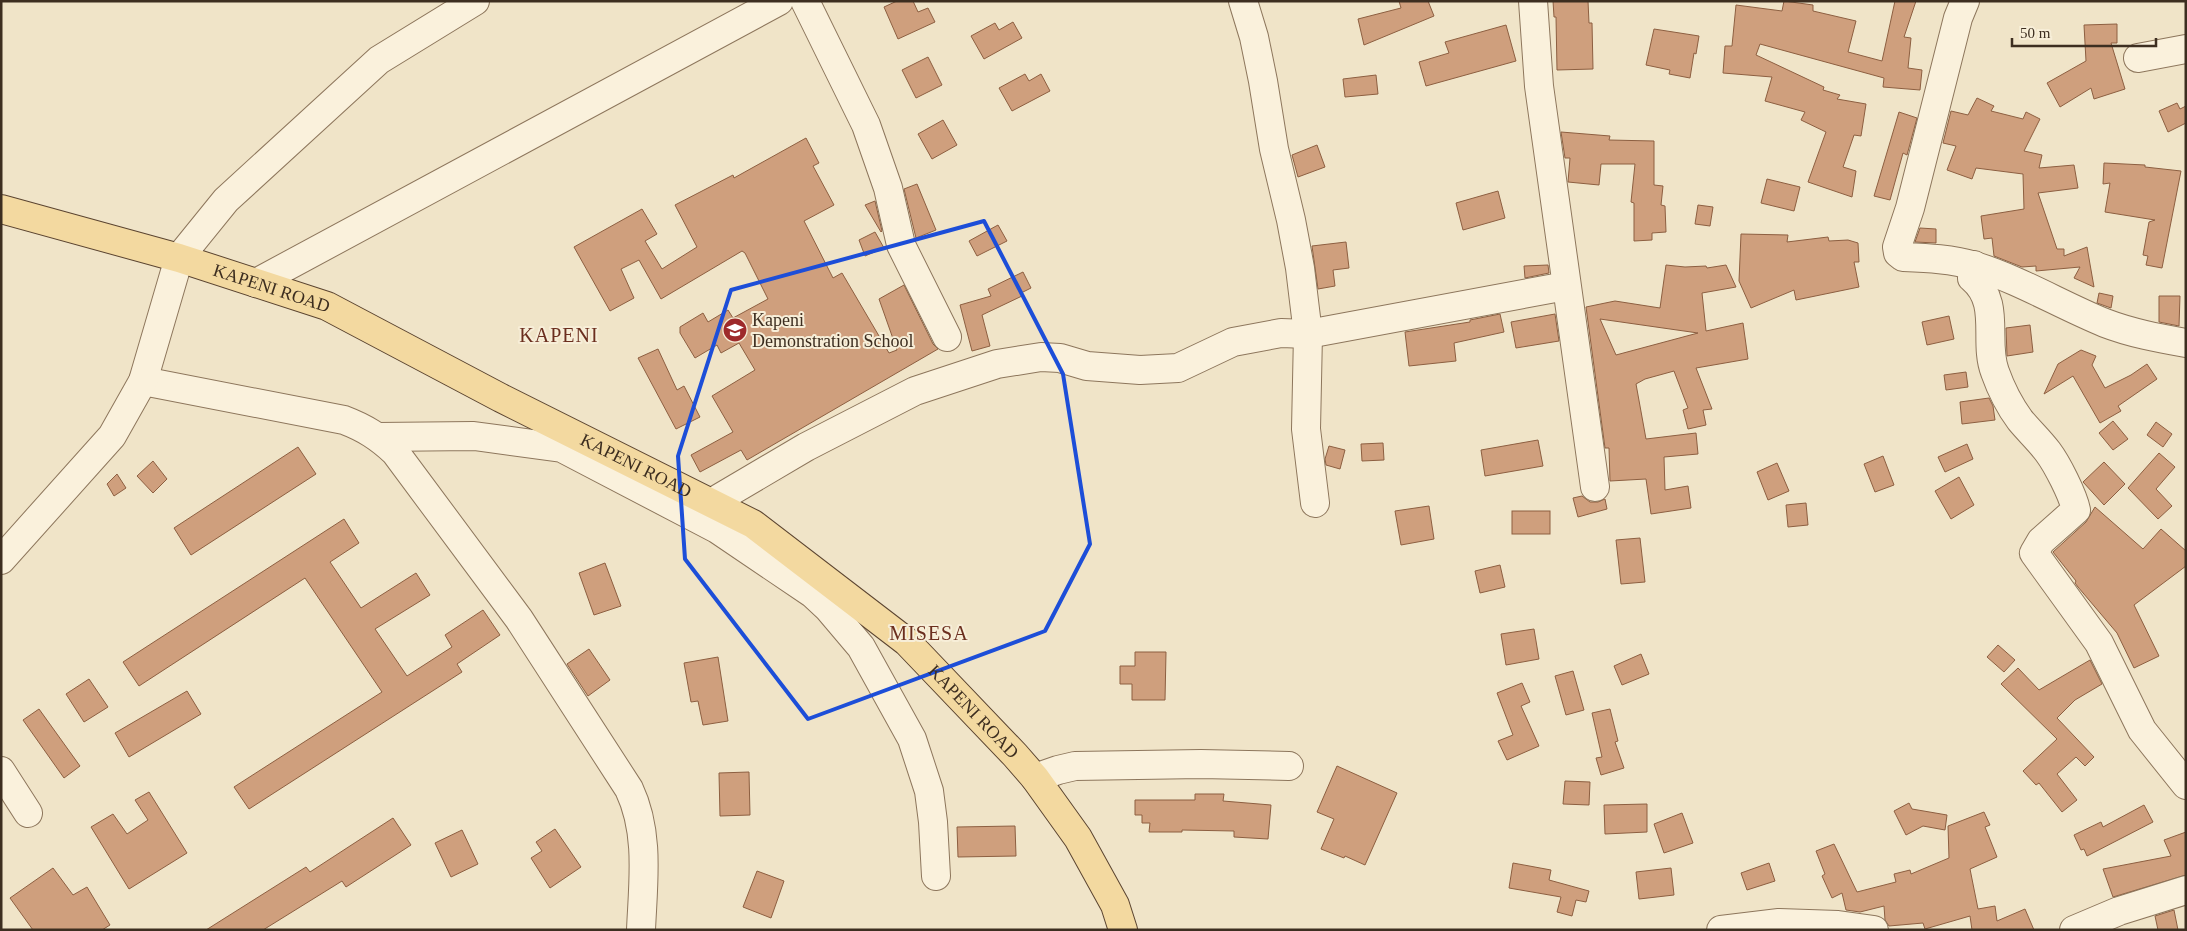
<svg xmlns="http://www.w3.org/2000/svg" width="2187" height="931" viewBox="0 0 2187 931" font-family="'Times New Roman',serif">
<rect width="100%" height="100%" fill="#f0e4c8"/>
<g fill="#cf9f7d" stroke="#8d5f41" fill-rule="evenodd">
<polygon points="897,1 913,1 918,12 928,8 935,22 898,39 884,7"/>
<polygon points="1399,1 1428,1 1434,16 1364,45 1358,19 1401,8"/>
<polygon points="1553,1 1588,1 1589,23 1592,23 1593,69 1557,70 1556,17 1554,17"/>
<polygon points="1784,1 1813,5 1813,11 1856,21 1848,52 1882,61 1895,1 1916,1 1904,37 1911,38 1908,68 1922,70 1920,90 1883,87 1884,78 1760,44 1756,55 1824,87 1823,90 1840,95 1837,99 1866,104 1861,136 1854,135 1843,167 1856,171 1852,197 1808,182 1826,132 1801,120 1805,112 1765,101 1772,77 1723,73 1725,46 1732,46 1736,5 1782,11"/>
<polygon points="1013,22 1022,38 984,59 971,36 995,23 999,30"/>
<polygon points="2117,24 2117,43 2111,43 2125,89 2094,99 2091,88 2060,107 2047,83 2086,61 2084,25"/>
<polygon points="1506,25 1516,61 1426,86 1419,62 1449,53 1445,42"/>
<polygon points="1654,29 1699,36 1696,54 1694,53 1690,78 1669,74 1670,70 1646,65"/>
<polygon points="928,57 942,85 916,98 902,70"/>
<polygon points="1025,74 1029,81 1041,74 1050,91 1012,111 999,88"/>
<polygon points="1376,75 1378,94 1345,97 1343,79"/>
<polygon points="1977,98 1994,106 1991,111 2023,119 2026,112 2040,119 2024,151 2042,155 2039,168 2074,165 2078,188 2038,193 2057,249 2064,249 2064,256 2087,247 2094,287 2074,278 2080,267 2036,271 2036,266 2022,267 1994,256 1992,238 1984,239 1981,216 2024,209 2023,174 1976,168 1972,179 1947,170 1956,146 1943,143 1951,111 1968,115"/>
<polygon points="2177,103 2180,109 2186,106 2186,123 2168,132 2159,111"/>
<polygon points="1899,112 1917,118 1907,155 1903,153 1890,200 1874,196"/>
<polygon points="943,120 957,145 932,159 918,134"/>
<polygon points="1561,132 1610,136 1609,140 1654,141 1654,185 1663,186 1661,205 1665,206 1666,232 1652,233 1652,240 1634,241 1634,203 1631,202 1635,164 1601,164 1599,185 1568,182 1570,158 1565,158"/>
<polygon points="806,138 819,163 813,166 834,205 804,221 833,278 842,273 889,353 897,350 879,299 904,285 933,344 938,349 747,460 741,450 700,472 691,455 733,432 712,396 755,370 739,343 721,353 717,345 695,358 680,333 680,327 703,313 708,322 728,310 733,318 768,299 745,253 742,251 661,299 639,260 621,269 634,298 610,311 574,247 642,209 657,234 645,241 662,269 697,247 675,205 733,175 734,178"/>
<polygon points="1317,145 1325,167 1298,177 1292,155"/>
<polygon points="2104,163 2145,165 2145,167 2181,171 2162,268 2146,265 2148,256 2143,255 2149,222 2155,220 2105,212 2110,183 2103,184"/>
<polygon points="1767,179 1800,187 1794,211 1761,203"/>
<polygon points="917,184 936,230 916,238 904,189"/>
<polygon points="1498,191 1505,218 1463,230 1456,203"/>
<polygon points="875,201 882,231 881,232 865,205"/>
<polygon points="1698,205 1713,207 1710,226 1695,224"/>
<polygon points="998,225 1007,241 977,256 969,241"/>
<polygon points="1920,228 1936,229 1936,243 1915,242"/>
<polygon points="875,232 884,248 865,256 859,240"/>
<polygon points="1741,234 1788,235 1787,242 1828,237 1829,241 1848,240 1858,243 1859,262 1854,262 1859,287 1796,300 1794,290 1751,308 1739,281"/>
<polygon points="1346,242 1349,268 1333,270 1335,286 1318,289 1312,246"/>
<polygon points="1548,265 1549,273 1525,278 1524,266"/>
<path d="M1666 265 1685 267 1706 266 1707 268 1726 265 1736 287 1702 293 1706 331 1743 323 1748 359 1696 368 1712 409 1703 410 1706 425 1688 429 1683 410 1688 408 1674 371 1645 379 1636 384 1646 439 1696 433 1698 454 1664 457 1665 490 1688 486 1691 508 1651 514 1646 479 1610 481 1609 448H1605L1586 307 1615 301 1660 308ZM1600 319 1698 333 1616 355Z"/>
<polygon points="1023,272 1031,288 1021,293 1022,296 982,315 990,346 972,351 960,305 991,296 988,289"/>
<polygon points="2099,293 2113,296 2111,308 2097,303"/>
<polygon points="2159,296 2180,296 2179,326 2159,322"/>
<polygon points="1500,314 1504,332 1454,343 1456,361 1409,366 1405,332 1470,322 1470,320"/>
<polygon points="1555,314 1559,341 1516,348 1511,322"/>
<polygon points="1949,316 1954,339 1927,345 1922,322"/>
<polygon points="2030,325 2033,352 2007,356 2006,328"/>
<polygon points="658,349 677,390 684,386 700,417 676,429 638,358"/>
<polygon points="2081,350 2096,356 2092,365 2105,388 2131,375 2147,364 2157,379 2118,406 2121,411 2100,423 2073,376 2044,394 2058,364"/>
<polygon points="1966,372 1968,387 1946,390 1944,375"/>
<polygon points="1989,398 1993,406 1995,420 1962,424 1960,402"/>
<polygon points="2113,421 2128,439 2113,450 2099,433"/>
<polygon points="2156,422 2172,434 2163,447 2147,435"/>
<polygon points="1538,440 1543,466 1485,476 1481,450"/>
<polygon points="1383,443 1384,460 1362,461 1361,444"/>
<polygon points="1967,444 1973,459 1945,472 1938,457"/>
<polygon points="1329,446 1345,450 1340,469 1326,465 1325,459"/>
<polygon points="298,447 316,474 191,555 174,528"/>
<polygon points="2159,453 2175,467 2156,489 2172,506 2158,519 2128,488"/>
<polygon points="1883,456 1894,485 1875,492 1864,464"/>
<polygon points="153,461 167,479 153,493 137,476"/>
<polygon points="2104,462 2125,484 2104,505 2083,482"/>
<polygon points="1777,463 1789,491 1768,500 1757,472"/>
<polygon points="117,474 126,488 114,496 107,484"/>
<polygon points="1959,477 1974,505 1951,519 1935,491"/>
<polygon points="1582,496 1590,502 1598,502 1605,499 1607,509 1578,517 1573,498"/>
<polygon points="1806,503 1808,525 1788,527 1786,505"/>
<polygon points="1429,506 1434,539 1401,545 1395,511"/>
<polygon points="2095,507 2143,549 2161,529 2186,551 2186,566 2134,605 2159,656 2134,668 2117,633 2078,587 2075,583 2076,581 2053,552 2086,522"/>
<rect x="1512" y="511" width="38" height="23"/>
<polygon points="344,519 359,543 330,562 361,608 416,573 430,595 375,629 407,676 452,647 445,635 483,610 500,635 457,664 462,672 249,809 234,787 382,692 305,578 139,686 123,662"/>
<polygon points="1640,538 1645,582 1621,584 1616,540"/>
<polygon points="605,563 621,606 594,615 579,573"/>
<polygon points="1500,565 1505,587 1480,593 1475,571"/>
<polygon points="1534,629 1539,659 1506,665 1501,634"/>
<polygon points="1998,645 2015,660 2004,672 1987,657"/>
<polygon points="589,649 610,680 588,696 567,664"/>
<polygon points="1135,652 1166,652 1165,700 1132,700 1132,684 1120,684 1120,666 1135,666"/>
<polygon points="1641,654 1649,674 1622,685 1614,666"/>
<polygon points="718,657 728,721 703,725 698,701 691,702 684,663"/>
<polygon points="2090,660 2102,684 2075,700 2057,718 2094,757 2085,766 2076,757 2057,774 2077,800 2062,812 2039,783 2036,785 2023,771 2057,739 2001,684 2018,668 2039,690"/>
<polygon points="1573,671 1584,710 1566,715 1555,676"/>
<polygon points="89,679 108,707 84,722 66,694"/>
<polygon points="1522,683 1530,702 1521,706 1539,746 1507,760 1498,741 1513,735 1497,693"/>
<polygon points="187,691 201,714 129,757 115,733"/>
<polygon points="39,709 80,766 64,778 23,720"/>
<polygon points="1610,709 1618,741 1615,742 1624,768 1601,775 1596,758 1602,757 1592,713"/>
<polygon points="1337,766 1397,793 1365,865 1345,856 1344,858 1321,849 1334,819 1317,812"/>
<polygon points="749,772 750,815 720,816 719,773"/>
<polygon points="1565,781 1590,782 1589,805 1563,804"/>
<polygon points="149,792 187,853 129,889 91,827 113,814 127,834 148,820 135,800"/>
<polygon points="1195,794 1224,794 1223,801 1271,805 1268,839 1234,837 1234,831 1182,830 1182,832 1149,832 1150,823 1142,823 1142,815 1135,815 1135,800 1195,800"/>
<polygon points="1909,803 1912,809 1947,815 1945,830 1923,826 1906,835 1894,811"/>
<polygon points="1647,804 1647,832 1605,834 1604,805"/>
<polygon points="2144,805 2153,822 2087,856 2084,849 2081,850 2074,835 2101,822 2103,827"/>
<polygon points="1984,812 1990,825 1985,827 1997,857 1970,869 1978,909 1995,906 1997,921 2025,909 2034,930 1972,930 1970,916 1925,929 1923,923 1889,926 1885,920 1884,906 1860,912 1846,910 1842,893 1832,898 1822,876 1825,874 1816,851 1834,844 1857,892 1896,882 1894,874 1910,870 1911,874 1949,858 1948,826"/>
<polygon points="1682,813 1693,843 1664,853 1654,824"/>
<polygon points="393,818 411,845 346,887 342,881 263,930 206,930 306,867 310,872"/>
<polygon points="1015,826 1016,856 958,857 957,827"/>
<polygon points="555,829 581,867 550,888 531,858 542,851 536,842"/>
<polygon points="462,830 478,864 451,877 435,843"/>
<polygon points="2186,832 2186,875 2113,897 2103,869 2171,856 2164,840"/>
<polygon points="1513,863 1551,870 1549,880 1589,891 1586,902 1576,900 1572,916 1557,912 1561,897 1509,888"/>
<polygon points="1769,863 1775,881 1747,890 1741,873"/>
<polygon points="53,868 73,895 87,887 110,925 102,930 33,930 10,898"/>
<polygon points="1671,868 1674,895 1639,899 1636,872"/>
<polygon points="757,871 784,881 771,918 743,907"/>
<polygon points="2174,910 2178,930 2158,930 2155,916"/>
</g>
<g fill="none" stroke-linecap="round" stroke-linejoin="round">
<defs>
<g id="minor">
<polyline points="805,1 866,125 888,188 901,245 947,337"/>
<polyline points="1243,1 1254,37 1263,81 1274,149 1291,220 1300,268 1308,334 1306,429 1315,503"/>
<polyline points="1533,1 1539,86 1595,487"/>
<path d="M1965 1 1958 18 1910 208 1897 247 1898 253 1903 257C1927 258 1952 259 1975 266 2020 280 2061 305 2105 323 2131 333 2158 338 2186 343"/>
<polyline points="2138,58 2186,49"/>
<path d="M1974 265 1972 278C2002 303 1983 341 1995 372 2001 389 2009 405 2020 420 2029 431 2039 440 2048 452 2057 464 2073 495 2076 510L2041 541 2034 553 2099 643 2142 730 2186 785"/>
<polyline points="256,283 779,1"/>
<path d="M143 381 344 420C365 428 379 437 395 452L519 619 629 789C650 833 643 883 641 930"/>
<polyline points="378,437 474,436 562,448 717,529 813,594 828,608 861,647 912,739 929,791 933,822 936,876"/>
<polyline points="711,503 806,447 915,391 997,364 1041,357 1060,358 1087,366 1140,370 1178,368 1233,342 1281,333 1308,334 1566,286"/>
<polyline points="1,560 112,436 143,381 179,258 226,200 379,60 475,1"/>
<polyline points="1,771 28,813"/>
<polyline points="1035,778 1058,770 1075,766 1201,764 1289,766"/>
<polyline points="1721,930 1779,923 1838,925 1874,930"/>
<polyline points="2074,930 2119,911 2186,890"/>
</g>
<g id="major">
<path id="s1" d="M1 209 179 258 327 306 501 398 753 524 907 642 1015 755 1035 778 1078 838 1115 905 1123 930"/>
</g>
</defs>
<use href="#minor" stroke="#8d765c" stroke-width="30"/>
<use href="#major" stroke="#5b4430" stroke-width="30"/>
<use href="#minor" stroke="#faf1dc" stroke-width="28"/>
<use href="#major" stroke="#f3d9a0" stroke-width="28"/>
</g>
<path fill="none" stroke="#1d4ed8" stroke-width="4" stroke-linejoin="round" d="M984 221 1063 374 1090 544 1045 631 808 719 685 559 678 456 731 290Z"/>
<defs>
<symbol id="school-disc" viewBox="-11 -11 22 22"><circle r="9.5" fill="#9e2a2b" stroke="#f7eed8"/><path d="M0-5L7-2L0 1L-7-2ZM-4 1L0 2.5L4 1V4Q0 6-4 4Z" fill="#fff"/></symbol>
</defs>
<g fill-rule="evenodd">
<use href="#school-disc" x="721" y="316" width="28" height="28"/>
</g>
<g text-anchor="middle" stroke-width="4" stroke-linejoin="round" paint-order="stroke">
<g font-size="18" fill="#3d2e20" stroke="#f7eed8">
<text dy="6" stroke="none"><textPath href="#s1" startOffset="282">KAPENI ROAD</textPath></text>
<text dy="6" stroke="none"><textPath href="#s1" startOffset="688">KAPENI ROAD</textPath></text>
<text dy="6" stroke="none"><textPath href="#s1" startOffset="1109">KAPENI ROAD</textPath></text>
</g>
<g font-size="18" fill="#3d2e20" stroke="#f7eed8" text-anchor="start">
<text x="752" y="326">Kapeni<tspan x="752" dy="21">Demonstration School</tspan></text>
</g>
<g font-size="20" letter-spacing="1" fill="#6b2e1e" stroke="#f7eed8">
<text x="559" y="342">KAPENI</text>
<text x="929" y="640">MISESA</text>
</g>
</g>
<rect width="2187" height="931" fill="none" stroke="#3d2e20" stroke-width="5"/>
<path d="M2012 38v8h144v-8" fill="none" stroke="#3d2e20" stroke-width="2.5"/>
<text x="2020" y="38" font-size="15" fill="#3d2e20" stroke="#f7eed8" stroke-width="4" paint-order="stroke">50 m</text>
</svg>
